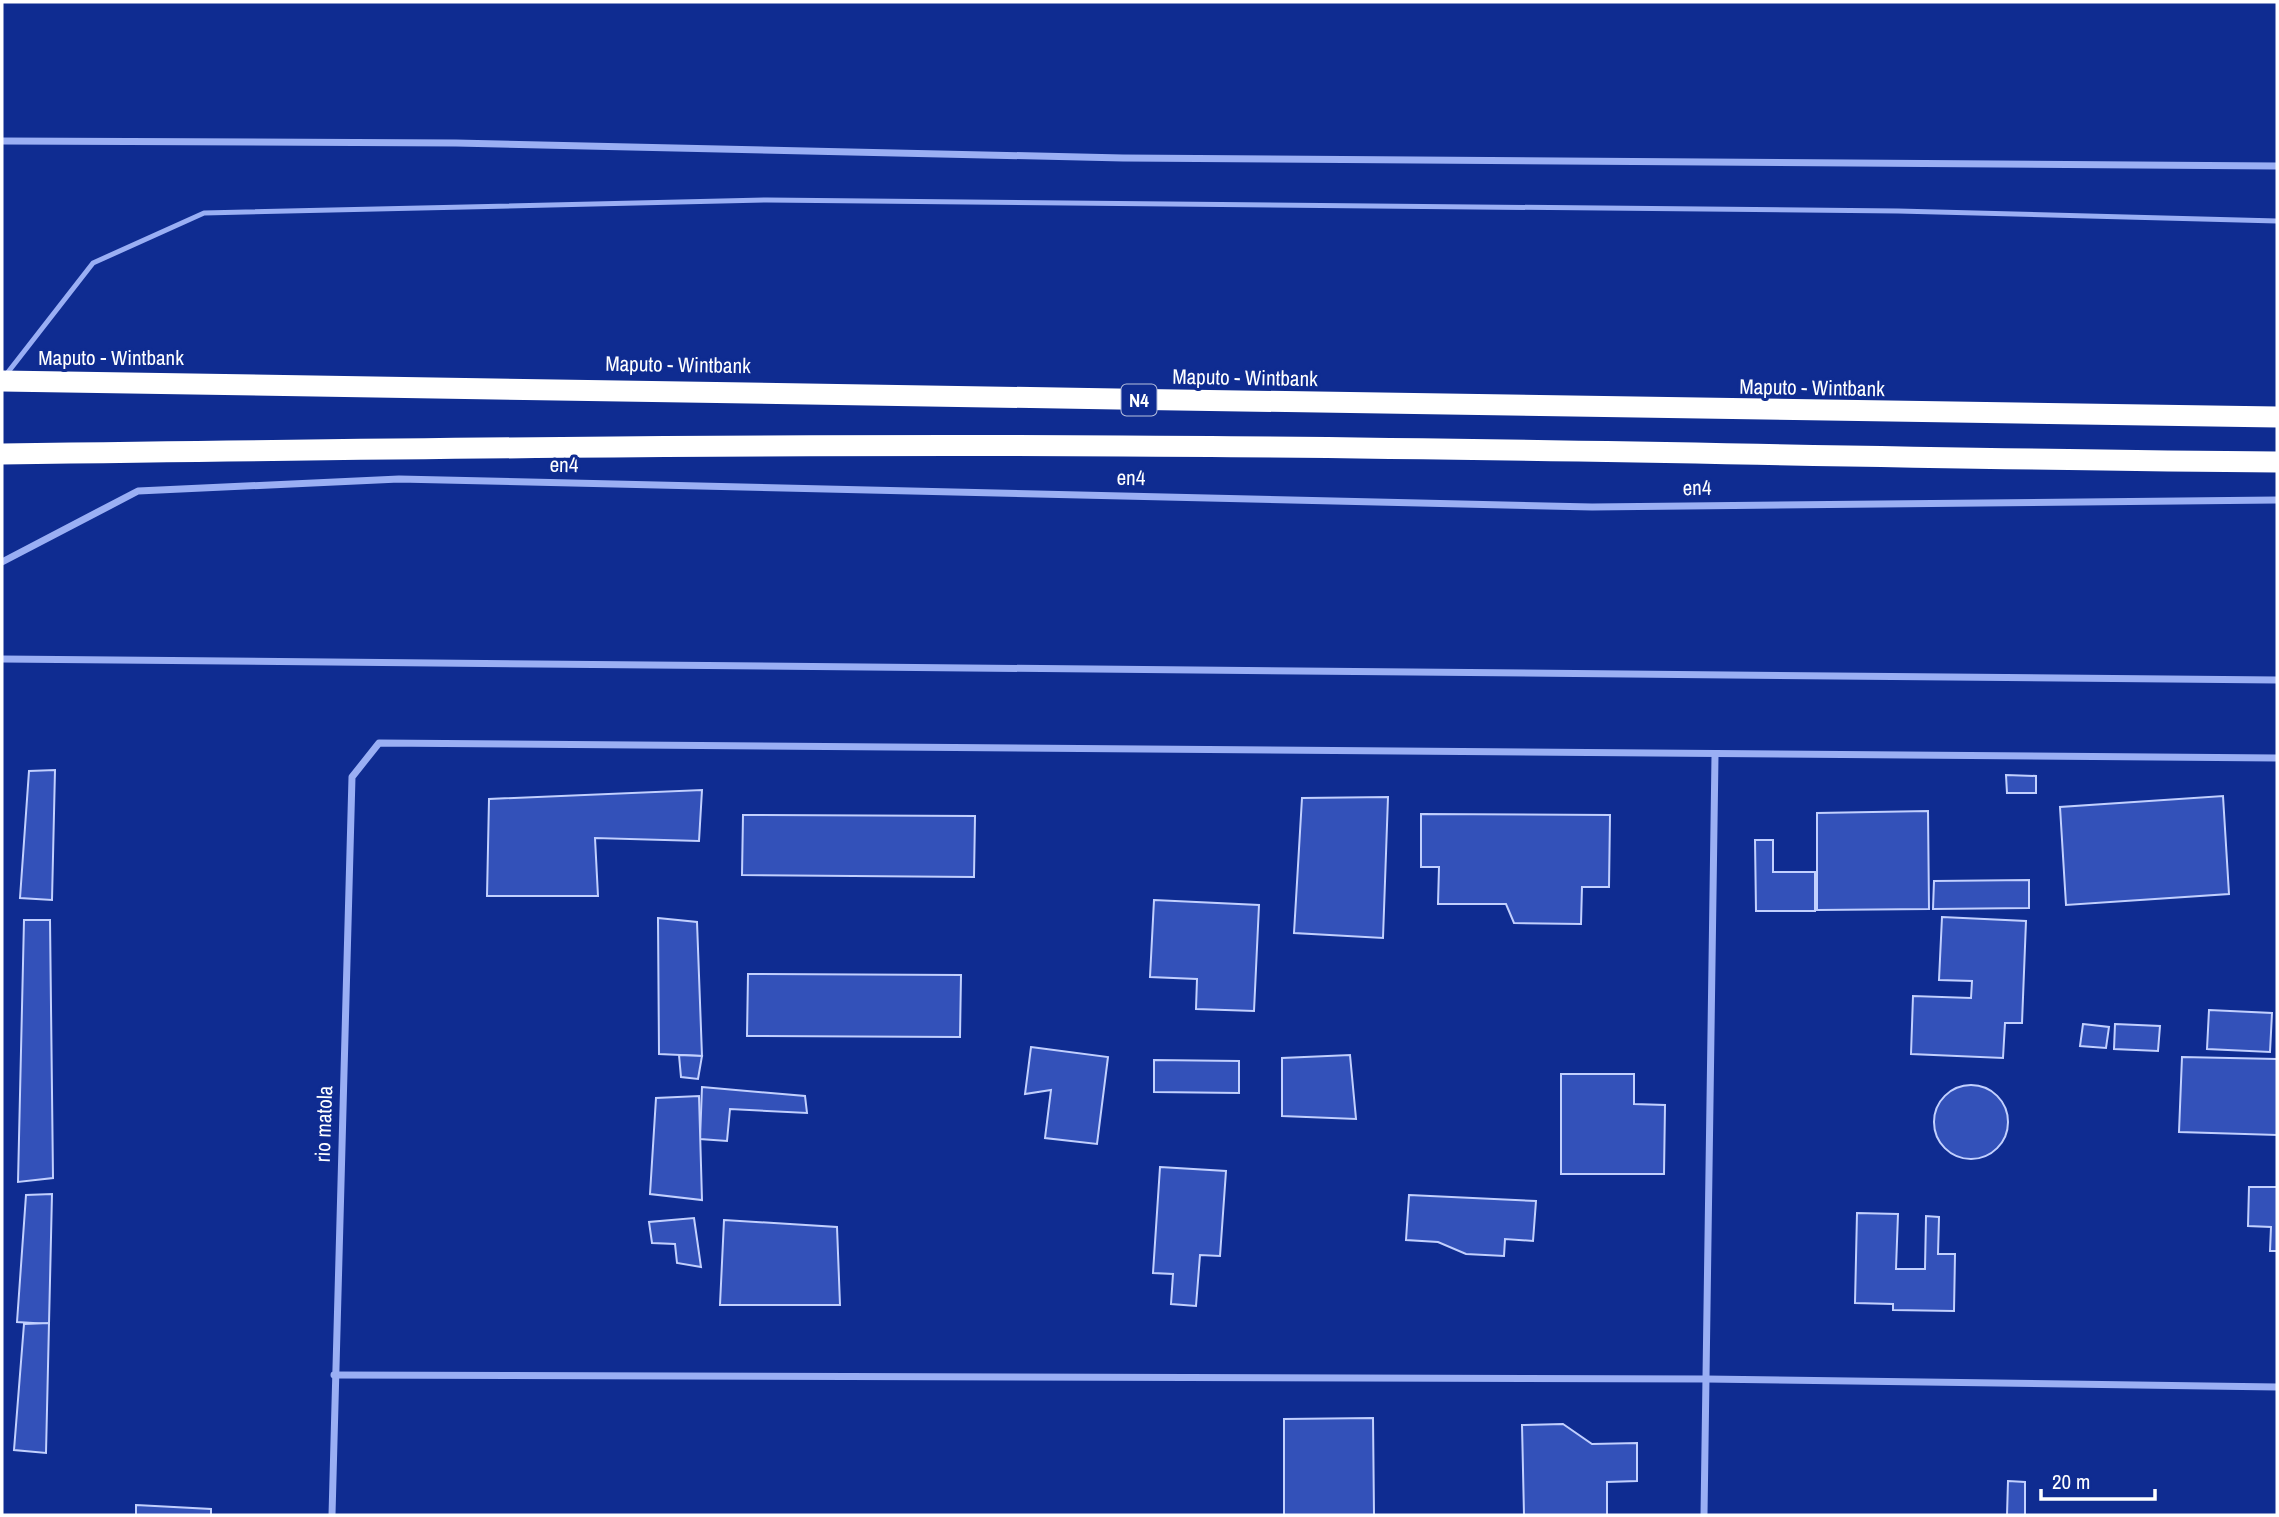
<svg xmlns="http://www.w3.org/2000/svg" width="2279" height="1517" viewBox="0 0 2279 1517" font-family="'Archivo Narrow',sans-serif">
<rect width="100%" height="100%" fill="#0f2c91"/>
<g fill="#3351b9" stroke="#c2d0fe" stroke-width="2">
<polygon points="55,770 52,900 20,898 29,771"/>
<polygon points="2006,775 2036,776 2036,793 2007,793"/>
<polygon points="702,790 699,841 595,838 598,896 487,896 489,799"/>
<polygon points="2223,796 2229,894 2066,905 2060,807"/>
<polygon points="1388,797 1383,938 1294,933 1302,798"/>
<polygon points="1928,811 1929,909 1817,910 1817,813"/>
<polygon points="1421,814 1610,815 1609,887 1582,887 1581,924 1514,923 1506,904 1438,904 1439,867 1421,867"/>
<polygon points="743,815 975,816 974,877 742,875"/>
<polygon points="1755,840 1773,840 1773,872 1815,872 1815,911 1756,911"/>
<polygon points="2029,880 2029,908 1933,909 1934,881"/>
<polygon points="1154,900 1259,905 1254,1011 1196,1009 1197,979 1150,977"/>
<polygon points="1942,917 2026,921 2022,1023 2005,1023 2003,1058 1911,1054 1913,996 1971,998 1972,981 1939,980"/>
<polygon points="658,918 697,922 702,1056 659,1054"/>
<polygon points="24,920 50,920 53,1178 18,1182"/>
<polygon points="748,974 961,975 960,1037 747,1036"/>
<polygon points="2209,1010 2272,1013 2270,1052 2207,1049"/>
<polygon points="2083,1024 2109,1027 2106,1048 2080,1046"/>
<polygon points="2115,1024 2160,1026 2158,1051 2114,1049"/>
<polygon points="1031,1047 1108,1057 1097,1144 1045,1138 1051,1090 1025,1094"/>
<polygon points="679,1055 702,1056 698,1079 681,1077"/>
<polygon points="1350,1055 1356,1119 1282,1116 1282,1058"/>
<polygon points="2182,1057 2277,1059 2277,1135 2179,1132"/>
<polygon points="1154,1060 1239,1061 1239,1093 1154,1092"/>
<polygon points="1561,1074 1634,1074 1634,1104 1665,1105 1664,1174 1561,1174"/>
<circle cx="1971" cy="1122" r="37"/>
<polygon points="702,1087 805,1096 807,1113 730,1109 727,1141 700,1139"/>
<polygon points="699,1096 702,1200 650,1194 656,1098"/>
<polygon points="1160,1167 1226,1171 1220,1256 1200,1255 1196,1306 1171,1304 1173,1274 1153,1273"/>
<polygon points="2249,1187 2277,1187 2277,1251 2270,1251 2271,1227 2248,1226"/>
<polygon points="52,1194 49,1324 17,1322 26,1195"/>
<polygon points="1409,1195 1536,1201 1533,1241 1505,1239 1504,1256 1466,1254 1438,1242 1406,1240"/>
<polygon points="1857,1213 1898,1214 1896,1269 1925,1269 1926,1216 1939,1217 1938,1254 1955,1254 1954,1311 1893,1310 1893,1304 1855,1303"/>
<polygon points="694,1218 701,1267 677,1263 675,1244 652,1243 649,1222"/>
<polygon points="724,1220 837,1227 840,1305 720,1305"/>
<polygon points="49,1323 46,1453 14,1450 24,1324"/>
<polygon points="1373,1418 1374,1515 1284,1515 1284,1419"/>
<polygon points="1563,1424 1592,1444 1637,1443 1637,1481 1607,1482 1607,1515 1524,1515 1522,1425"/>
<polygon points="2008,1481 2025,1482 2025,1515 2007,1515"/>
<polygon points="136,1505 211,1509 211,1515 136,1515"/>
</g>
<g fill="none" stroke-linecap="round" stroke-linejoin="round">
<polyline stroke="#9aaff4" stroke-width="5" points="5,376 93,263 204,213 767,200 1898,211 2277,221"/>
<g stroke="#9aaff4" stroke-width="7">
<polyline points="2,141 456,143 1123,158 2277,166"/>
<polyline points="2,562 138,491 399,479 1592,507 2277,500"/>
<polyline points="2,659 2277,680"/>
<polyline points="334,1375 1706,1379 2277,1387"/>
<polyline points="332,1515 352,777 379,743 2277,758"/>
<polyline points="1704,1515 1715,756"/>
</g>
<g stroke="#fff" stroke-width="21">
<path d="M2 381C760 387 1519 412 2277 417"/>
<path d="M2 454C375 449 749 444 1122 446 1507 447 1892 459 2277 462"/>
</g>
</g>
<g text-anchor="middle" stroke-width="6" stroke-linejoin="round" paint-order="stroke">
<rect fill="#0f2c91" stroke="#b7c0de" stroke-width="2" x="1121.5" y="384.5" width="35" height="31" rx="5"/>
<g font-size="19" font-weight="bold" fill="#fff">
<text x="1139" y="407">N4</text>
</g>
<g font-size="21" fill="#fff" stroke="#0f2c91">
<text x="111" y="365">Maputo - Wintbank</text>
<text transform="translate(678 365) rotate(1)" y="7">Maputo - Wintbank</text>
<text transform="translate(1245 378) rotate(1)" y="7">Maputo - Wintbank</text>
<text transform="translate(1812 388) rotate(1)" y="7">Maputo - Wintbank</text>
<text transform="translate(564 465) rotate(1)" y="7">en4</text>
<text transform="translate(1131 478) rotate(1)" y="7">en4</text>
<text transform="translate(1697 488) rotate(-1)" y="7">en4</text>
<text transform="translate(324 1124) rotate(-88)" y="7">rio matola</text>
</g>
</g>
<rect width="2279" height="1517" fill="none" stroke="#ffffff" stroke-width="7"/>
<path d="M2041 1489v10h114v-10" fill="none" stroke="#ffffff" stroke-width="3.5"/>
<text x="2052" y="1489" font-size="21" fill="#ffffff" stroke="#0f2c91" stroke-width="5" paint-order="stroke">20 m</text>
</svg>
